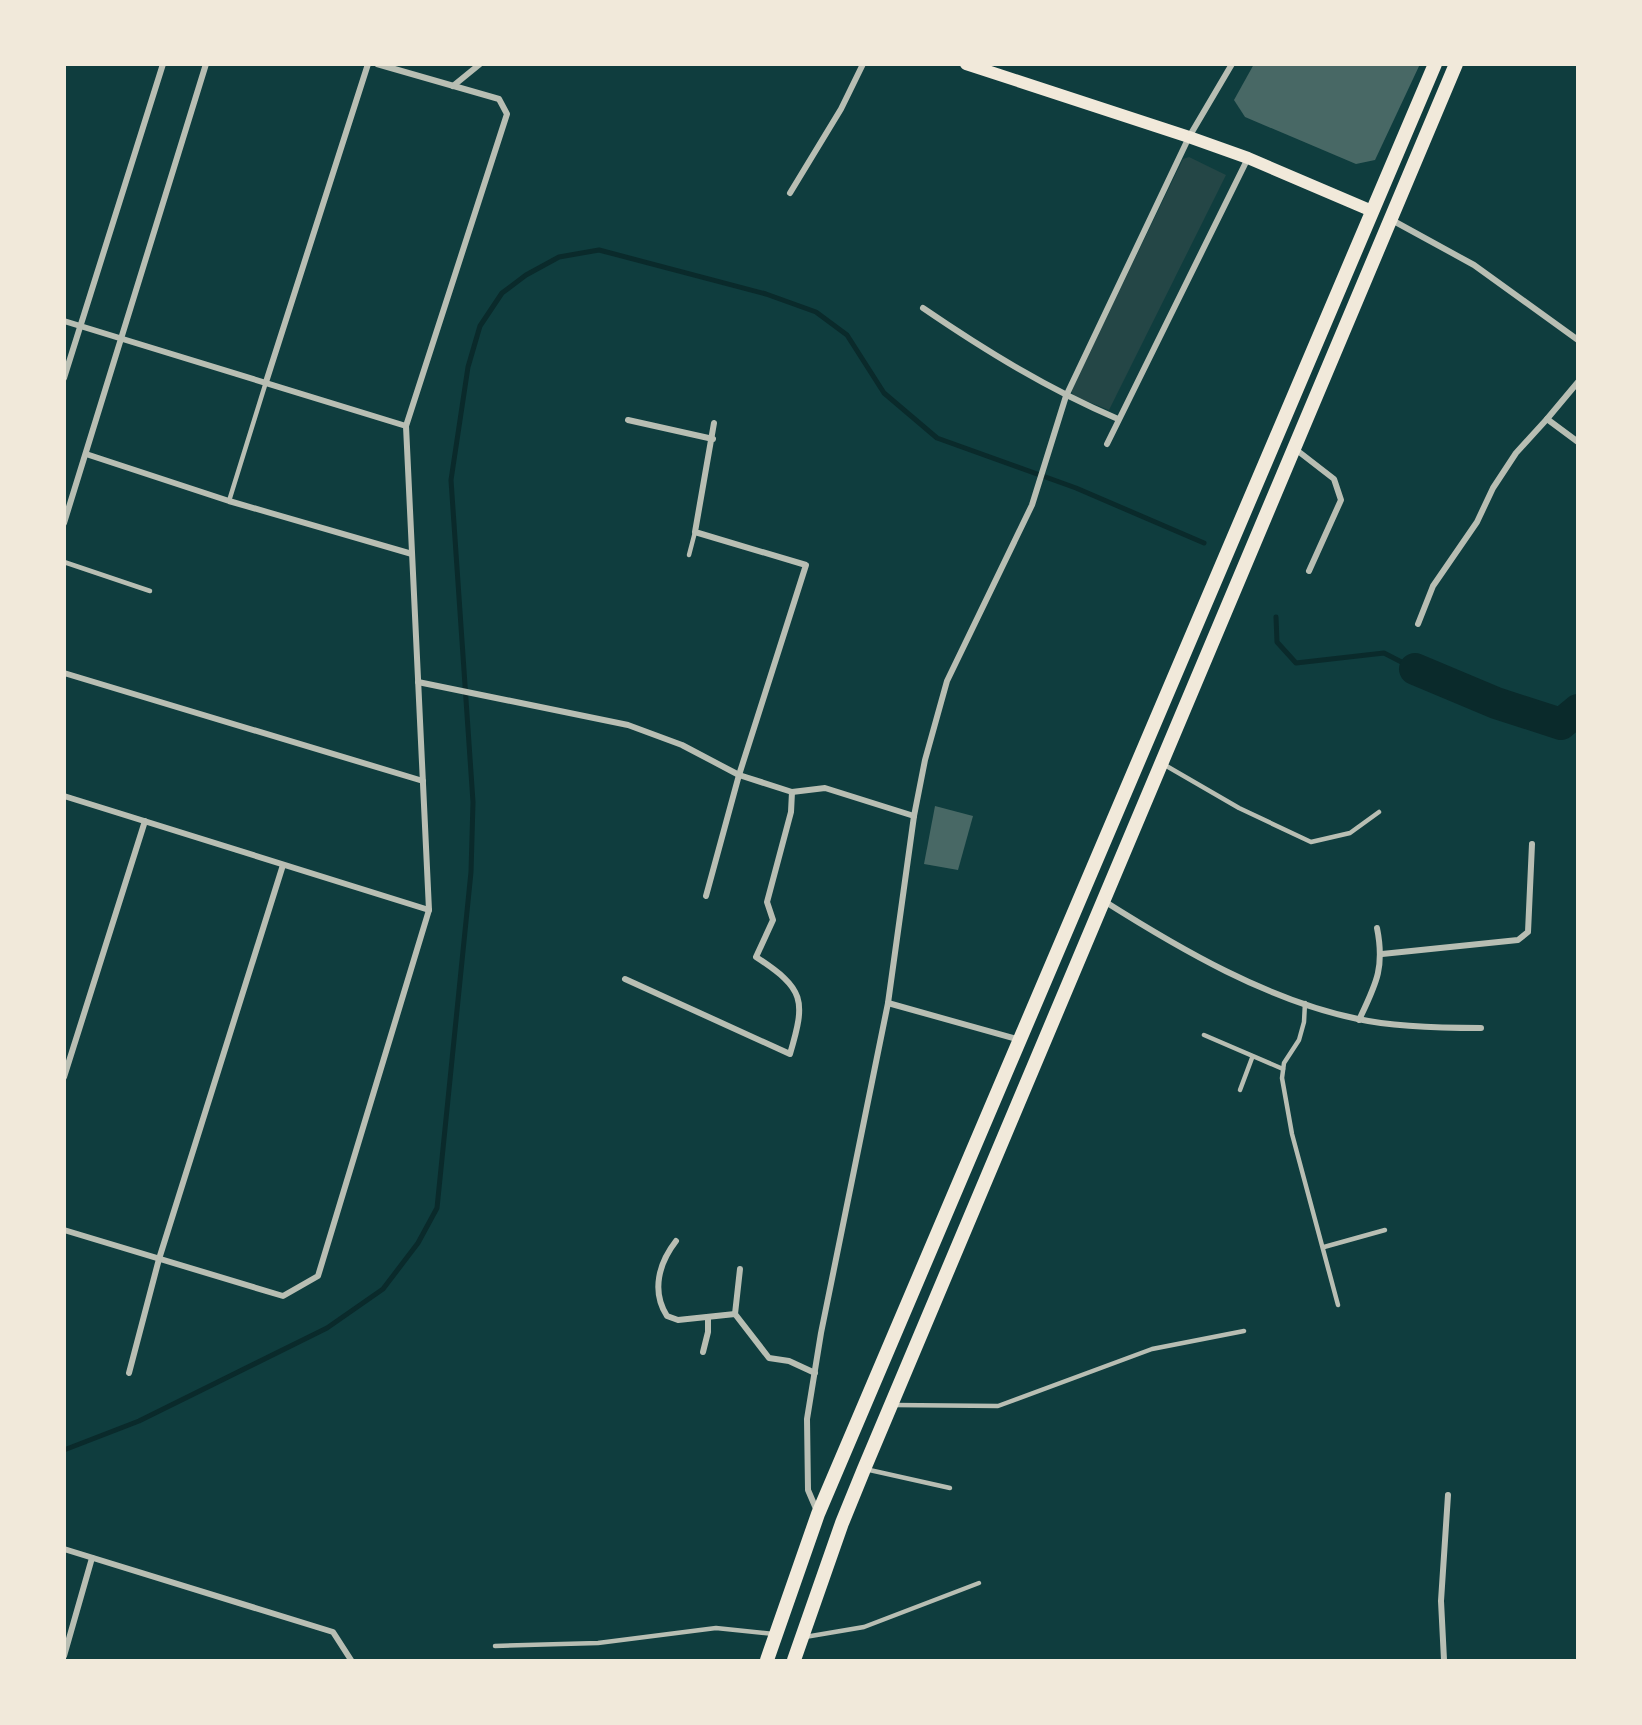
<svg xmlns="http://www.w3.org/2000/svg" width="1642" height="1725" viewBox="0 0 1642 1725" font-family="'Source Sans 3',sans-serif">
<rect width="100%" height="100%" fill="#0f3d3e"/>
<polygon fill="#244646" points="1189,157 1226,175 1109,410 1074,396 1071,391 1183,159"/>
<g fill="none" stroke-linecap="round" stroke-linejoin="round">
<g stroke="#0a2a2b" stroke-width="5">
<polyline points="1276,617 1277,642 1296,663 1384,653 1415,669"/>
<polyline points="64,1450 139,1421 327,1328 383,1289 418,1243 437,1208 471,872 473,802 451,480 468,367 480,326 502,293 526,275 559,257 599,250 766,294 816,312 847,335 884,393 937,438 1076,488 1204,543"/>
</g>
<polyline stroke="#0a2a2b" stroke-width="32" points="1415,669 1496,703 1561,724 1578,710"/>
</g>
<g fill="#486865">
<polygon points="1254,64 1420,64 1375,160 1356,164 1245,117 1234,100"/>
<polygon points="935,806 973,816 958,870 924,864"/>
</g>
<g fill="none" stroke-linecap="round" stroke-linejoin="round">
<g stroke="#b8beb3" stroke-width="4.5">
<polyline points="229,501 266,382"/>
<polyline points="689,555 695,532"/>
<polyline points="64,562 150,591"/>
<polyline points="1163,764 1239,808 1311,842 1350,833 1379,812"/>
<polyline points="1305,1003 1304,1022 1299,1040 1284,1063 1282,1078 1292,1134 1338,1305"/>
<polyline points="1204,1035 1283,1069"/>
<polyline points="1240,1090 1252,1058"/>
<polyline points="1324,1247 1385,1230"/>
<polyline points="894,1405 998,1406 1152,1349 1244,1331"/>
<polyline points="865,1469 950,1488"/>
<polyline points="805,1637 864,1627 979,1583"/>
<polyline points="495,1646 598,1643 716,1628 774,1634"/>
</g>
<g stroke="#b8beb3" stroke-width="6">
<polyline points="453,86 480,64"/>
<polyline points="790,193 841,109 863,64"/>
<polyline points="1390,219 1474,265 1578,340"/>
<path d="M923 308C986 351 1048 389 1118 419"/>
<polyline points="64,321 406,426"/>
<polyline points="64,378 163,64"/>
<polyline points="266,382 368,64"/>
<polyline points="1578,382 1547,419 1578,442"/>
<polyline points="628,420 713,439"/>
<polyline points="1107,444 1248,158"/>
<polyline points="1294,448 1334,479 1341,500 1309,571"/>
<polyline points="86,454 229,501 412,554"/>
<polyline points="64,523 206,64"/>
<polyline points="1418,624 1433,586 1477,522 1493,488 1516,453 1547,419"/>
<polyline points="64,673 423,781"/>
<polyline points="418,682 628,725 682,745 739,775 792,792 825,788 914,816"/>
<polyline points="64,796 429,910"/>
<polyline points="706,896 739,775 806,565 695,532 714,423"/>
<path d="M1104 901C1180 949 1269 1001 1358 1019 1394 1027 1444 1028 1481 1028"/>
<polyline points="1382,954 1518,940 1528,932 1532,844"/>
<path d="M625 979 790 1054C806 1000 805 989 756 957L773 920 767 902 791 812 792 792"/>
<polyline points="888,1003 1020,1040"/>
<path d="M1359 1020C1376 984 1385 968 1377 928"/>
<polyline points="64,1077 145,821"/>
<polyline points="64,1230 283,1296 318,1276 429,910 406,426 507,114 499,99 377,64"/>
<path d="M676 1241C659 1263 651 1291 667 1316L678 1320 735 1314"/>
<polyline points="740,1269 735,1314 769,1358 789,1361 815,1373"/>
<polyline points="703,1352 708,1332 708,1317"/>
<polyline points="129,1373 159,1259 283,865"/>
<polyline points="817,1511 808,1490 807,1419 821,1333 888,1003 914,816 925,760 947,681 1032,505 1066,396 1189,137 1232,64"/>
<polyline points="64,1549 333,1632 351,1660"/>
<polyline points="64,1656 92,1558"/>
<polyline points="1444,1660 1441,1601 1448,1495"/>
</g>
<polyline stroke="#f1e9da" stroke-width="12" points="966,64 1189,137 1248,158 1372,211"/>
<g stroke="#f1e9da" stroke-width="14">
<polyline points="767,1660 818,1514 1435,64"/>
<polyline points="794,1660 842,1523 864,1469 1456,64"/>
</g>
</g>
<rect width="1642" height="1725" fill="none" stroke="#f1e9da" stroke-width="132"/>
</svg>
